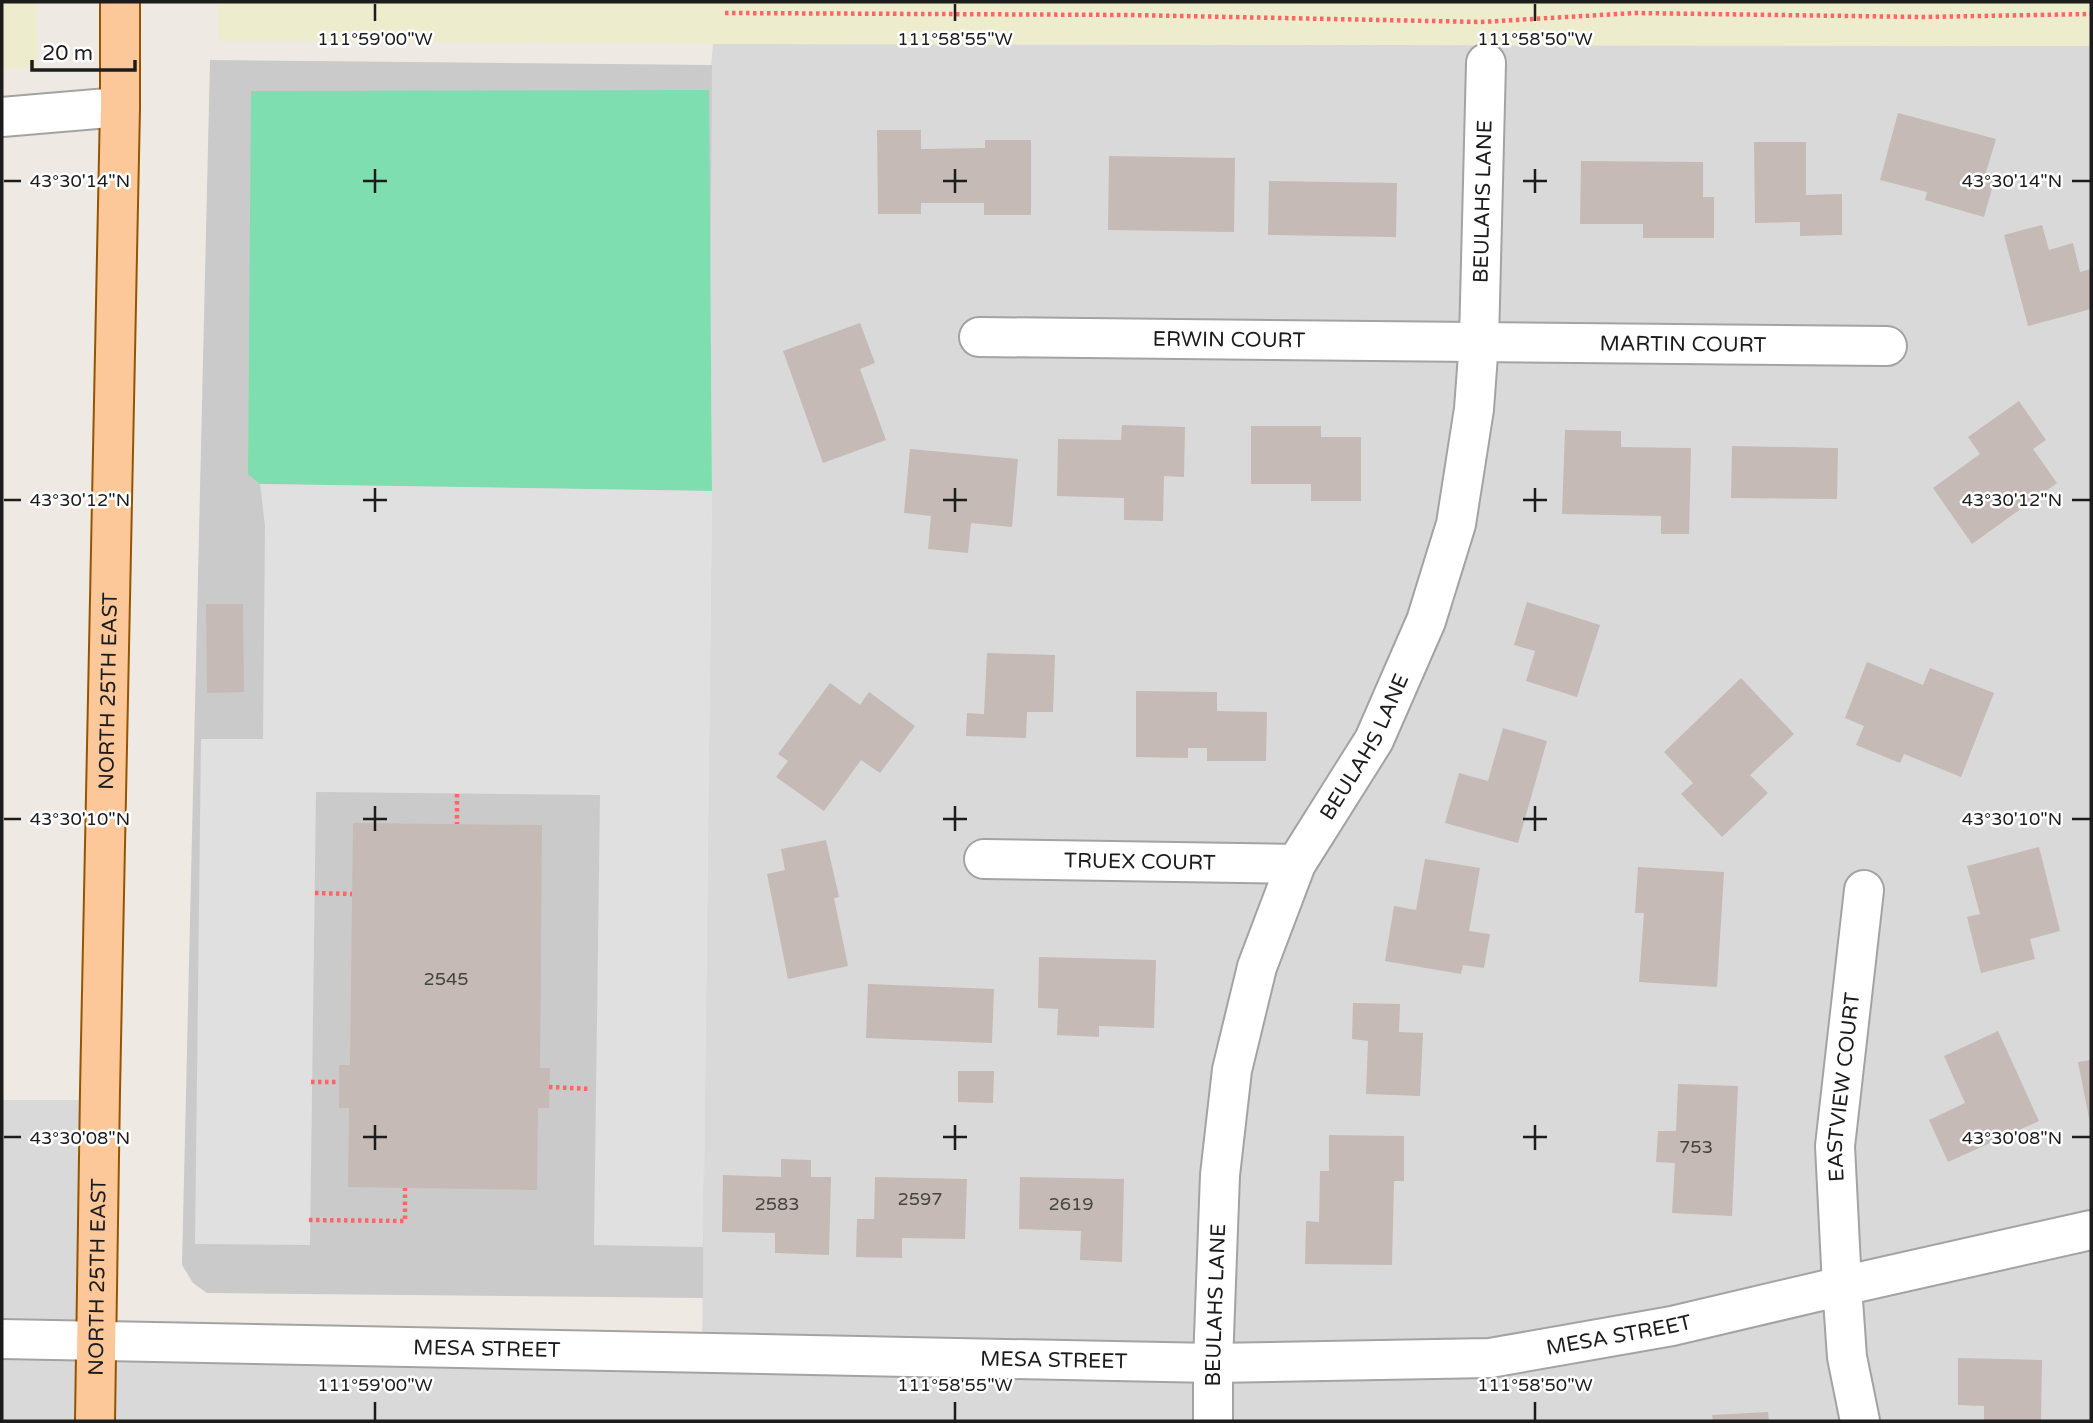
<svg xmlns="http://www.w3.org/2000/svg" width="2093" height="1423" viewBox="0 0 2093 1423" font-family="'Varela Round',sans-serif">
<rect width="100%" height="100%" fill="#eee9e2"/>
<polygon fill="#dad9d9" points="713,44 2091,46 2091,1421 2,1421 2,1100 100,1100 96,1339 702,1352 712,491 709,90"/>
<polygon fill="#cacaca" points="210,60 712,65 703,1298 207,1293 193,1283 182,1265"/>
<g fill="#edeccd">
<polygon points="2,2 36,2 37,68 2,69"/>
<polygon points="218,2 2091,2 2091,46 713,44 219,41"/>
</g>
<polygon fill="#7fdeb0" points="709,90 712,491 260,484 248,474 251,91"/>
<polygon fill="#e0e0e0" points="260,484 712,491 703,1247 594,1245 600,795 316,792 310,1245 195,1244 201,739 263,739 265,526"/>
<g fill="#c5bab5">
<polygon points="1898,113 1996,139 1986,172 1996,174 1984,217 1925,200 1927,192 1880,180"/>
<polygon points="877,130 921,130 921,149 985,148 985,140 1031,140 1031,215 984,215 984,203 921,203 921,214 878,214"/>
<polygon points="1754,142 1806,142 1806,195 1842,194 1842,235 1800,236 1800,222 1755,223"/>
<polygon points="1109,156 1235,158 1234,232 1108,230"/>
<polygon points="1581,161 1703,162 1703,197 1714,197 1714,238 1643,238 1643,224 1580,224"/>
<polygon points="1269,181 1397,183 1396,237 1268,235"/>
<polygon points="2042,225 2049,250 2073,243 2080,272 2091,269 2091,309 2028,326 2004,235"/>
<polygon points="860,323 875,363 860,369 886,440 823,463 783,351"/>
<polygon points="2019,401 2046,440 2033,449 2057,483 1972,544 1933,488 1980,454 1968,437"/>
<polygon points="1122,425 1185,427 1184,477 1164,476 1163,521 1124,520 1124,498 1057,496 1058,439 1121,440"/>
<polygon points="1251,426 1321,426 1321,437 1361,437 1361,501 1311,501 1311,484 1251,484"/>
<polygon points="1565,430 1621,431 1621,447 1691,448 1689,534 1661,534 1661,516 1562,514"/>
<polygon points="1732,446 1838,448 1837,499 1731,498"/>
<polygon points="910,449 1018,459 1012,527 971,523 968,553 928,549 931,516 904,513"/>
<polygon points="1527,602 1600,625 1577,697 1526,681 1535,651 1514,645"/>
<polygon points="206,604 243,604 244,692 207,693"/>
<polygon points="987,653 1055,655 1053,712 1027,712 1026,738 966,736 967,713 984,714"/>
<polygon points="1867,662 1923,685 1930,668 1994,693 1961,777 1904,754 1900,763 1856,745 1864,726 1845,718"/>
<polygon points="1741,678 1794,734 1750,775 1768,793 1722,837 1681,794 1693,783 1664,752"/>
<polygon points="830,683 860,705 869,692 915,726 880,773 861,760 824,811 776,777 788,761 778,754"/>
<polygon points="1136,691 1217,692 1217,711 1267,712 1266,761 1207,761 1207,748 1188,748 1188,758 1136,757"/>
<polygon points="1503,728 1547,741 1518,843 1445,823 1459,773 1488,781"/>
<polygon points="353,823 542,825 540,1068 550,1068 549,1108 538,1108 537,1190 348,1187 349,1108 339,1108 339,1065 350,1065"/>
<polygon points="826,840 839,897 834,898 848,966 788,979 767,874 785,870 781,849"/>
<polygon points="2039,847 2060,931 2030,939 2035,959 1981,973 1967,917 1980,914 1967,866"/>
<polygon points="1425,859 1480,868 1469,931 1490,934 1484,968 1463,965 1461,974 1385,961 1394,906 1416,910"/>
<polygon points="1638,867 1724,872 1717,987 1639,982 1644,913 1635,913"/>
<polygon points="1039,957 1156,960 1154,1028 1099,1026 1099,1037 1057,1035 1058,1009 1038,1008"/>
<polygon points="868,984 994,989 992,1043 866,1038"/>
<polygon points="1353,1003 1400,1004 1399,1032 1423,1033 1420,1096 1366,1094 1368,1041 1352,1039"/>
<polygon points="1998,1031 2039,1121 1948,1162 1929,1120 1965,1103 1944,1056"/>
<polygon points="2091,1060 2091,1123 2090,1123 2078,1062"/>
<polygon points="958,1071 994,1071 993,1103 958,1102"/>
<polygon points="1678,1084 1738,1086 1732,1216 1672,1213 1675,1163 1656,1162 1658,1131 1676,1131"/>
<polygon points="1329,1135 1404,1136 1404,1181 1394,1181 1392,1265 1305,1264 1306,1221 1319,1222 1320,1171 1329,1171"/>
<polygon points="781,1159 811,1160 811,1177 831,1177 829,1255 775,1253 775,1233 722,1232 723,1175 781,1177"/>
<polygon points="875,1177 967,1179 965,1239 902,1238 902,1258 856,1257 857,1219 874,1219"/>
<polygon points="1020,1177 1124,1179 1122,1262 1080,1260 1081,1231 1019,1229"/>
<polygon points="1958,1358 2042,1360 2041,1421 1984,1421 1984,1406 1958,1405"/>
<polygon points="1768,1412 1769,1421 1713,1421 1712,1415"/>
</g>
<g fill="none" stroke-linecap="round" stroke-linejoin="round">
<defs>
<g id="minor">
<polyline points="2,117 120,107"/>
<path id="s1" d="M979 337 1887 346"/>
<path id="s2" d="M984 859 1296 864"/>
<path id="s3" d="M2 1339 1213 1363 1490 1358 1672 1326 1842 1286 2091 1230"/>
<path id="s4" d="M1213 1421V1363L1220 1175 1232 1070 1257 967 1296 864 1374 740 1426 621 1456 524 1474 409 1479 341 1486 63"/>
<path id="s5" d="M1860 1421 1847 1357 1842 1286 1835 1146 1864 890"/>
</g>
<g id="major">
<path id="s6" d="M95 1421 100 1091 120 107V2"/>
</g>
</defs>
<use href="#minor" stroke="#a3a3a3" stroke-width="42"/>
<use href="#major" stroke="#955500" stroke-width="42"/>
<g stroke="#fa6766" stroke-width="4.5" stroke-dasharray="3.5 3.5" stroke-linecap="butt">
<polyline points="725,13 1131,15 1481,22 1635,13 1922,17 2091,14"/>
<polyline points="457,794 457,824"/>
<polyline points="315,893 352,894"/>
<polyline points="311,1082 339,1082"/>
<polyline points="549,1087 591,1089"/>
<polyline points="309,1220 405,1221 405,1188"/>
</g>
<use href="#minor" stroke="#fff" stroke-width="38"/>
<use href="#major" stroke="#fcc799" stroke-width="38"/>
</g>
<path fill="none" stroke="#1c1c1c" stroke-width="2.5" d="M375 4V21M955 4V21M1535 4V21M375 169V193M955 169V193M1535 169V193M4 181H21M363 181H387M943 181H967M1523 181H1547M2072 181H2090M375 488V512M955 488V512M1535 488V512M4 500H21M363 500H387M943 500H967M1523 500H1547M2072 500H2090M375 806V831M955 806V831M1535 806V831M4 819H21M363 819H387M943 819H967M1523 819H1547M2072 819H2090M375 1125V1150M955 1125V1150M1535 1125V1150M4 1137H21M363 1137H387M943 1137H967M1523 1137H1547M2072 1137H2090M375 1402V1420M955 1402V1420M1535 1402V1420"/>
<g text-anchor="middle" stroke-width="5" stroke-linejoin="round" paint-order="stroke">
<g font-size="18" fill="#464442">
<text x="446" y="985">2545</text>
<text x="1696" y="1153">753</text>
<text x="920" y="1205">2597</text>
<text x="777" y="1210">2583</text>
<text x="1071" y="1210">2619</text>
</g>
<g font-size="21" fill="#1c1c1c" stroke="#fff">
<text dy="7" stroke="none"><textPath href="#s4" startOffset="1270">BEULAHS LANE</textPath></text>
<text dy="7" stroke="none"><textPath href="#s1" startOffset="250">ERWIN COURT</textPath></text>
<text dy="7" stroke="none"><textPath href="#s1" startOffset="704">MARTIN COURT</textPath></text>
<text dy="7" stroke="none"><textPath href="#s6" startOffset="730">NORTH 25TH EAST</textPath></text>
<text dy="7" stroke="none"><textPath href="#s4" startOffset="704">BEULAHS LANE</textPath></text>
<text dy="7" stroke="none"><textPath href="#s2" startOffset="156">TRUEX COURT</textPath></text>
<text dy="7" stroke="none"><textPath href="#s5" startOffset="336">EASTVIEW COURT</textPath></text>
<text dy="7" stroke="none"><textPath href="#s6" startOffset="144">NORTH 25TH EAST</textPath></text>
<text dy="7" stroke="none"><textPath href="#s4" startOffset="116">BEULAHS LANE</textPath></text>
<text dy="7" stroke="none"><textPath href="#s3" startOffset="1619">MESA STREET</textPath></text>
<text dy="7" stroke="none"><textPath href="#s3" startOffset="485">MESA STREET</textPath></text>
<text dy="7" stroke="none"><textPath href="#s3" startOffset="1052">MESA STREET</textPath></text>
</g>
</g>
<g font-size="18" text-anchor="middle" fill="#1c1c1c" stroke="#fff" stroke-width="5" stroke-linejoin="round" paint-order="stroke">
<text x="375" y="45">111°59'00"W</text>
<text x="955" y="45">111°58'55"W</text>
<text x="1535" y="45">111°58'50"W</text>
<text x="80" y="187">43°30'14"N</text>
<text x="2012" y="187">43°30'14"N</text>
<text x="80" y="506">43°30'12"N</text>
<text x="2012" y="506">43°30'12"N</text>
<text x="80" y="825">43°30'10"N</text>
<text x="2012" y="825">43°30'10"N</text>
<text x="80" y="1144">43°30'08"N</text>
<text x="2012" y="1144">43°30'08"N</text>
<text x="375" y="1391">111°59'00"W</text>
<text x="955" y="1391">111°58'55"W</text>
<text x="1535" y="1391">111°58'50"W</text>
</g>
<rect width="2093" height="1423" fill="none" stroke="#1c1c1c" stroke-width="7"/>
<path d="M32 60v10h103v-10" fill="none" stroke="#1c1c1c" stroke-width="3.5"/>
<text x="42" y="60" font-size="21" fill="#1c1c1c" stroke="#ffffff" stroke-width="5" paint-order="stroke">20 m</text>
</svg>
